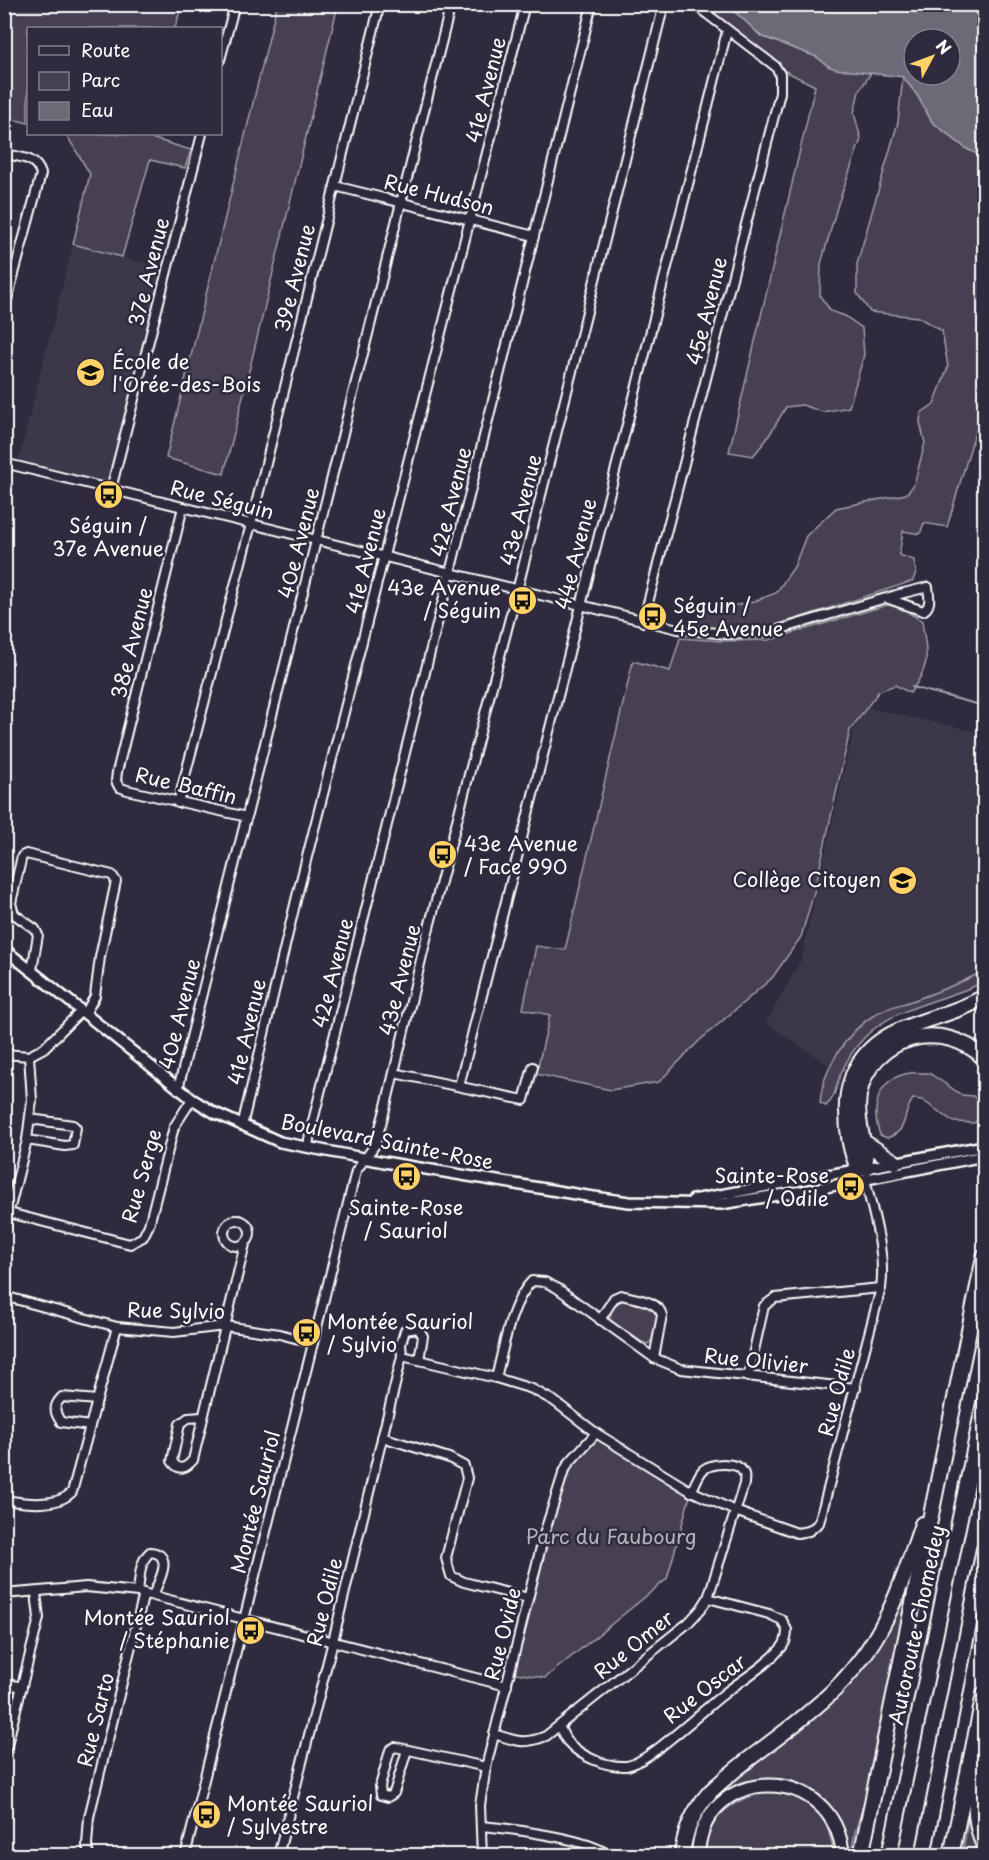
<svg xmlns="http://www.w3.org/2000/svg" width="989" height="1860" viewBox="0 0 989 1860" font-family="'Playpen Sans',sans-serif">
<rect width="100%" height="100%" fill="#2f2a3d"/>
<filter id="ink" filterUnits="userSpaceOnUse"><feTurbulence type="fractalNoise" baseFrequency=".0167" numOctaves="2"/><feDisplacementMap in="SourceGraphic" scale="12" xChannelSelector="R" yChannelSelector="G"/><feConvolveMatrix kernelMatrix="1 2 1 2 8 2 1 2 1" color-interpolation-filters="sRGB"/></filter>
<g filter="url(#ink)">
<g fill="#3c3749">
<polygon points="73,244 167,269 111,489 17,466"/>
<polygon points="859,706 984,733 984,971 958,985 860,1026 841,1048 830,1066 766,1023 801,960"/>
</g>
<g fill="#464152" stroke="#a2a0a8" stroke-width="1.5">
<polygon points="5,4 182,4 182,5 175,28 28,28 28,123 5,117"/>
<polygon points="277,5 338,5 224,474 166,458"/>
<polygon points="694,5 725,5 741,17 761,36 817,57 828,66 871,73 859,91 854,113 861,139 838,204 821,264 820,296 831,311 845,316 862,328 864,355 849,407 823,412 802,405 786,407 767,439 753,456 729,452 815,86 775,66"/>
<polygon points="903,76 917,95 932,122 967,149 984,157 984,410 982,409 947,527 924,523 920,534 903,531 899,555 914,560 916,572 913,581 771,627 743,630 696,627 701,611 749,603 776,593 794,567 806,536 836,508 906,494 914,485 925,443 920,422 921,413 934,404 948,367 942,331 918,317 870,312 857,293 857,264 898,122"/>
<polygon points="66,134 149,134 151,138 191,150 185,168 150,160 122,257 73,244 90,174"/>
<path d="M894 603 922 621C927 656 932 663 910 693L895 685 879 691 850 730 815 889 801 937 772 978 699 1041 659 1082 611 1090 536 1074 550 1015 523 1009 536 946 565 950 633 661 670 671 680 638 722 641 769 640Z"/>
<path d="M984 971V982C947 1000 892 1007 864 1038 855 1047 846 1062 841 1073 836 1084 836 1098 826 1106L820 1103C822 1070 846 1033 874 1015 884 1008 900 1005 912 1001 937 992 961 983 984 971Z"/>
<path d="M929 1073 962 1095 973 1096 983 1107V1116L974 1123 954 1122 922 1100 913 1099C901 1115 910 1130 887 1138L880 1135C871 1111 876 1081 905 1074 912 1072 921 1073 929 1073Z"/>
<path d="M624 1300 654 1308 658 1312 654 1338 648 1344 642 1342 610 1320C610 1310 615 1303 624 1300Z"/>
<polygon points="596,1433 691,1492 667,1579 545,1678 510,1672 563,1474"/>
<path d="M905 1589 901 1626 869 1787 855 1832 851 1855H849C840 1750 699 1757 692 1855L689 1856 691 1836 697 1822 716 1792 809 1719Z"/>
<path d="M765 1791C810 1793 828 1812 834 1855L704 1856C708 1816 729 1802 765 1791Z"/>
<polygon points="970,1808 978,1843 984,1855 962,1856"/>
</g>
<path fill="#6d6a77" stroke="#a7a6ad" stroke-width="1.5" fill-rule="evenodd" d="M725 5H984V157L967 149 932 122 917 95 903 77 836 69 828 66 817 57 761 36 741 17ZM914 39H950V75H914Z"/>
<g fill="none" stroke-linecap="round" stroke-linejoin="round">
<polyline stroke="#a7a6ad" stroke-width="2" points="912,687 984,706"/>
<defs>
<g id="minor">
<polyline points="220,60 235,4"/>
<path d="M4 154C20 157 36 157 41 174L4 311"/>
<polyline points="335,186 534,236"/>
<path d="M4 463 678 629 726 634 771 632 896 595 928 587C929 596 932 606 923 611L886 598"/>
<polyline points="111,489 202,134"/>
<polyline points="183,507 117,772 116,781 119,787 127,790 247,817"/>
<polyline points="643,622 780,93 780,74 775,66 694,4"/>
<polyline points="178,803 251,524 380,4"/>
<polyline points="32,970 38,935 35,929 14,914 11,903 22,856 26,854 112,875 116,881 100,957 95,996 85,1014"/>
<polyline points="4,1054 29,1056 44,1048 81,1011"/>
<polyline points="394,1073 524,1100 533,1067"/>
<polyline points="459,1086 727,31"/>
<polyline points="178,1089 451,4"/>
<polyline points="242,1126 297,896 525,4"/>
<polyline points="27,1140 65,1146 73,1145 76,1128 73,1125 30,1119"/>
<polyline points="308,1147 310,1133 592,4"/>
<polyline points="9,1213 130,1244 143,1237 149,1225 174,1127 192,1099"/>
<circle cx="237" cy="1233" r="13"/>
<polyline points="4,1231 27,1140 32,1100 29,1056"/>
<polyline points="4,1296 117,1327 174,1332 225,1326 280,1334 313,1343"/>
<path d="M600 1320 614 1298 621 1295C635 1299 658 1300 662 1315L654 1358"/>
<path d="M402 1356 496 1378 532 1389 554 1401 596 1433 687 1489 735 1511 797 1533 809 1531 819 1523 881 1288C886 1252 873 1214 865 1179"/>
<polyline points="748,1377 764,1306 775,1298 881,1288"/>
<path d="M496 1378C504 1347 510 1303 532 1281L545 1282 557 1288 654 1358 681 1369 856 1388"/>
<path d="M202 1417 188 1418 180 1424 172 1461C179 1472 186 1468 193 1460L245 1244"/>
<path d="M90 1426 61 1422C54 1412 53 1406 62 1397L97 1400"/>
<polyline points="382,1437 449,1458 464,1466 467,1478 446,1558 451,1576 464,1582 528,1598"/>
<path d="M4 1500C25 1503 57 1508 72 1492L117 1327"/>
<path d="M138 1592C140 1578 139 1562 150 1552 175 1554 159 1581 153 1595"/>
<polyline points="4,1594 86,1587 138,1592 507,1686"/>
<polyline points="4,1683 22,1687"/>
<path d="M559 1726C562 1731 564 1738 568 1742 581 1757 606 1767 626 1766 647 1764 705 1708 725 1693 744 1678 766 1666 782 1647 786 1642 787 1636 787 1630L782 1620 769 1614 708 1598"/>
<path d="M494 1734C516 1741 524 1745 546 1736L688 1623 701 1609 708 1598 744 1484C744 1481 745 1477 744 1474 739 1460 712 1463 703 1470 698 1475 695 1485 691 1492"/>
<polyline points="407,1750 394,1793 388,1797 381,1795 380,1786 390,1750 395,1747 486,1767"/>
<polyline points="4,1757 39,1618 36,1593"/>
<path d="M481 1826C505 1828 595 1839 609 1856"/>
<polyline points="89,1856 87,1845 89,1817 144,1593"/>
<polyline points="185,1856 356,1171 375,1145 385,1110 426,939 517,591 664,4"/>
<polyline points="278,1856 333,1641 402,1356 401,1344 405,1330 418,1328 423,1336 419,1360"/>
<polyline points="482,1856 480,1805 486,1767 545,1531 563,1474 568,1464 596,1433"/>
<polyline points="588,1856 588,1845"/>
</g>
<g id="tertiary">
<polyline points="4,949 192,1099 215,1113 280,1142 384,1162 587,1196 629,1202 721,1204 816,1189 984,1156"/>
<polyline points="693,1200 984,1146"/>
</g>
<path id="primary" d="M698 1856C701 1763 835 1761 843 1856"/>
<g id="motorway">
<polyline points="864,1142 895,1162"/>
<path d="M866 1168C866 1143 855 1120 859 1095 870 1035 943 1018 984 1058"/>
<path d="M859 1169C850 1154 847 1129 847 1111 846 1098 849 1086 853 1075 876 1020 940 1024 984 997"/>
<path d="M982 1745C978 1779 969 1813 984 1846"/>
<path d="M682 1856C684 1831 694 1810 710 1792 742 1761 780 1738 813 1709 879 1655 896 1601 922 1524"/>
<polyline points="861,1856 984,1257"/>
<polyline points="889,1856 984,1403"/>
<polyline points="923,1856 984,1549"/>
<polyline points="951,1856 984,1694"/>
</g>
</defs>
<use href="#minor" stroke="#fff" stroke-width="12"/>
<use href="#tertiary" stroke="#fff" stroke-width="14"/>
<use href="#primary" stroke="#fff" stroke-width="16"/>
<use href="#motorway" stroke="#fff" stroke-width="18"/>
<use href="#minor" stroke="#2f2a3d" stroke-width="8"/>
<use href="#tertiary" stroke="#2f2a3d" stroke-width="9"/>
<use href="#primary" stroke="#2f2a3d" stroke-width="12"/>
<use href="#motorway" stroke="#2f2a3d" stroke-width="14"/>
</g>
</g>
<defs>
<symbol id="school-disc" viewBox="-11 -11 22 22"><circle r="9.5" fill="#ffd166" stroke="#2f2a3d"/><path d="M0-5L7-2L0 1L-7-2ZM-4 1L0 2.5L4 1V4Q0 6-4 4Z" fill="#111"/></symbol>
<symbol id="bus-disc" viewBox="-11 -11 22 22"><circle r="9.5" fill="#ffd166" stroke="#2f2a3d"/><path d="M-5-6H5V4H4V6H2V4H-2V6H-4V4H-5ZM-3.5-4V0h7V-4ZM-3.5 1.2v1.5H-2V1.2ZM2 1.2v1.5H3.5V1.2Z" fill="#111"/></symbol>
</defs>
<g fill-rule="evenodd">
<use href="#school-disc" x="74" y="356" width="33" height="33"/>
<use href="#bus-disc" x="92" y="478" width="33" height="33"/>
<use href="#bus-disc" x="506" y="584" width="33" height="33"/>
<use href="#bus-disc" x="636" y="600" width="33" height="33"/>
<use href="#bus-disc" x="426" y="838" width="33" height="33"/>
<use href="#school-disc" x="886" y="864" width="33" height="33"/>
<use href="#bus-disc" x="390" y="1160" width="33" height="33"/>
<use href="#bus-disc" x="834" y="1170" width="33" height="33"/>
<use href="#bus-disc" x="290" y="1316" width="33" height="33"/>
<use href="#bus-disc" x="234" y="1614" width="33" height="33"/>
<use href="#bus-disc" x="190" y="1798" width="33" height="33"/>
</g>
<g text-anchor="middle" stroke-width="5" stroke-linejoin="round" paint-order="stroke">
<g font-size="20" fill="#fff" stroke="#2f2a3d">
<text transform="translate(486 90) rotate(-76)" y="7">41e Avenue</text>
<text transform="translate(439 195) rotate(14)" y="7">Rue Hudson</text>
<text transform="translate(149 272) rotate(-76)" y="7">37e Avenue</text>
<text transform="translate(295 278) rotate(-76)" y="7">39e Avenue</text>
<text transform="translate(707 311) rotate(-76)" y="7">45e Avenue</text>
<text transform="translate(222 500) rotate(14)" y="7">Rue Séguin</text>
<text transform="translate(451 502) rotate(-76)" y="7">42e Avenue</text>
<text transform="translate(521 510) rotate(-76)" y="7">43e Avenue</text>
<text transform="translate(299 543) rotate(-76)" y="7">40e Avenue</text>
<text transform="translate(576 554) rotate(-76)" y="7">44e Avenue</text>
<text transform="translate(366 561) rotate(-76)" y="7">41e Avenue</text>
<text transform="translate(132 643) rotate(-76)" y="7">38e Avenue</text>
<text transform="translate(186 786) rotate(13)" y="7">Rue Baffin</text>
<text transform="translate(333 973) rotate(-76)" y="7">42e Avenue</text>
<text transform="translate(400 980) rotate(-76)" y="7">43e Avenue</text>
<text transform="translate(180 1014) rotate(-76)" y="7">40e Avenue</text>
<text transform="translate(247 1032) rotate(-77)" y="7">41e Avenue</text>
<text transform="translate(387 1142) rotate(11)" y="7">Boulevard Sainte-Rose</text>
<text transform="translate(142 1176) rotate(-74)" y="7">Rue Serge</text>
<text transform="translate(176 1311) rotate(1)" y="7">Rue Sylvio</text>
<text transform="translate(756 1361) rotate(6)" y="7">Rue Olivier</text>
<text transform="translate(837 1392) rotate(-75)" y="7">Rue Odile</text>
<text transform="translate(256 1502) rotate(-76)" y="7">Montée Sauriol</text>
<text transform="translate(325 1602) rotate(-76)" y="7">Rue Odile</text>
<text transform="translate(917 1625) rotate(-78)" y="7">Autoroute Chomedey</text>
<text transform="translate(503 1634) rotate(-76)" y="7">Rue Ovide</text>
<text transform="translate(634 1645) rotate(-39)" y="7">Rue Omer</text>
<text transform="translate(705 1689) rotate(-38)" y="7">Rue Oscar</text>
<text transform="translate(96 1720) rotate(-76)" y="7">Rue Sarto</text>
</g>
<g font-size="20" fill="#fff" stroke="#2f2a3d" text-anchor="start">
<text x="112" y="369">École de<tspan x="112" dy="23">l'Orée-des-Bois</tspan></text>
<text x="108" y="533" text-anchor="middle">Séguin /<tspan x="108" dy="23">37e Avenue</tspan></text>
<text x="501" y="595" text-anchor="end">43e Avenue<tspan x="501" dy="23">/ Séguin</tspan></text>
<text x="673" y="613">Séguin /<tspan x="673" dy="23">45e Avenue</tspan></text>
<text x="464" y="851">43e Avenue<tspan x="464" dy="23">/ Face 990</tspan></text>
<text x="881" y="887" text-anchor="end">Collège Citoyen</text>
<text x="829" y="1183" text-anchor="end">Sainte-Rose<tspan x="829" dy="23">/ Odile</tspan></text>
<text x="406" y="1215" text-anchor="middle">Sainte-Rose<tspan x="406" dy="23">/ Sauriol</tspan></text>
<text x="327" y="1329">Montée Sauriol<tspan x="327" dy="23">/ Sylvio</tspan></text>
<text x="230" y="1625" text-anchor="end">Montée Sauriol<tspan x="230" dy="23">/ Stéphanie</tspan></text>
<text x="227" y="1811">Montée Sauriol<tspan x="227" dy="23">/ Sylvestre</tspan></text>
</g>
<g font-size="20" fill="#b5b3ba" stroke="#2f2a3d">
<text x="611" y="1544">Parc du Faubourg</text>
</g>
</g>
<rect width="989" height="1860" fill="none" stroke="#2f2a3d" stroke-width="24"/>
<rect x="12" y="12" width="965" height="1836" fill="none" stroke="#fff" stroke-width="2" filter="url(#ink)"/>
<rect x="27" y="27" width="195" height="108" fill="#2f2a3d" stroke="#827f8b" stroke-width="1.5"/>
<rect x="39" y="46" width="30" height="9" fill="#2f2a3d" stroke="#827f8b" stroke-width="1.5"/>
<text x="81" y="57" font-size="18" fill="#ffffff">Route</text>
<rect x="39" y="72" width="30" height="18" fill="#464152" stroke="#827f8b" stroke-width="1.5"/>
<text x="81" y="87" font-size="18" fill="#ffffff">Parc</text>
<rect x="39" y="102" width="30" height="18" fill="#6d6a77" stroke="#827f8b" stroke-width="1.5"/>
<text x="81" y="117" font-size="18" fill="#ffffff">Eau</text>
<g transform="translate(932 57) rotate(49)"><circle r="28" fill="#2f2a3d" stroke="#827f8b" stroke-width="1.5"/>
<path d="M0-4.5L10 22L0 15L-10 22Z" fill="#ffd166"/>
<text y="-9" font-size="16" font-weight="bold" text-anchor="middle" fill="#ffffff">N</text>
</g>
</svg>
